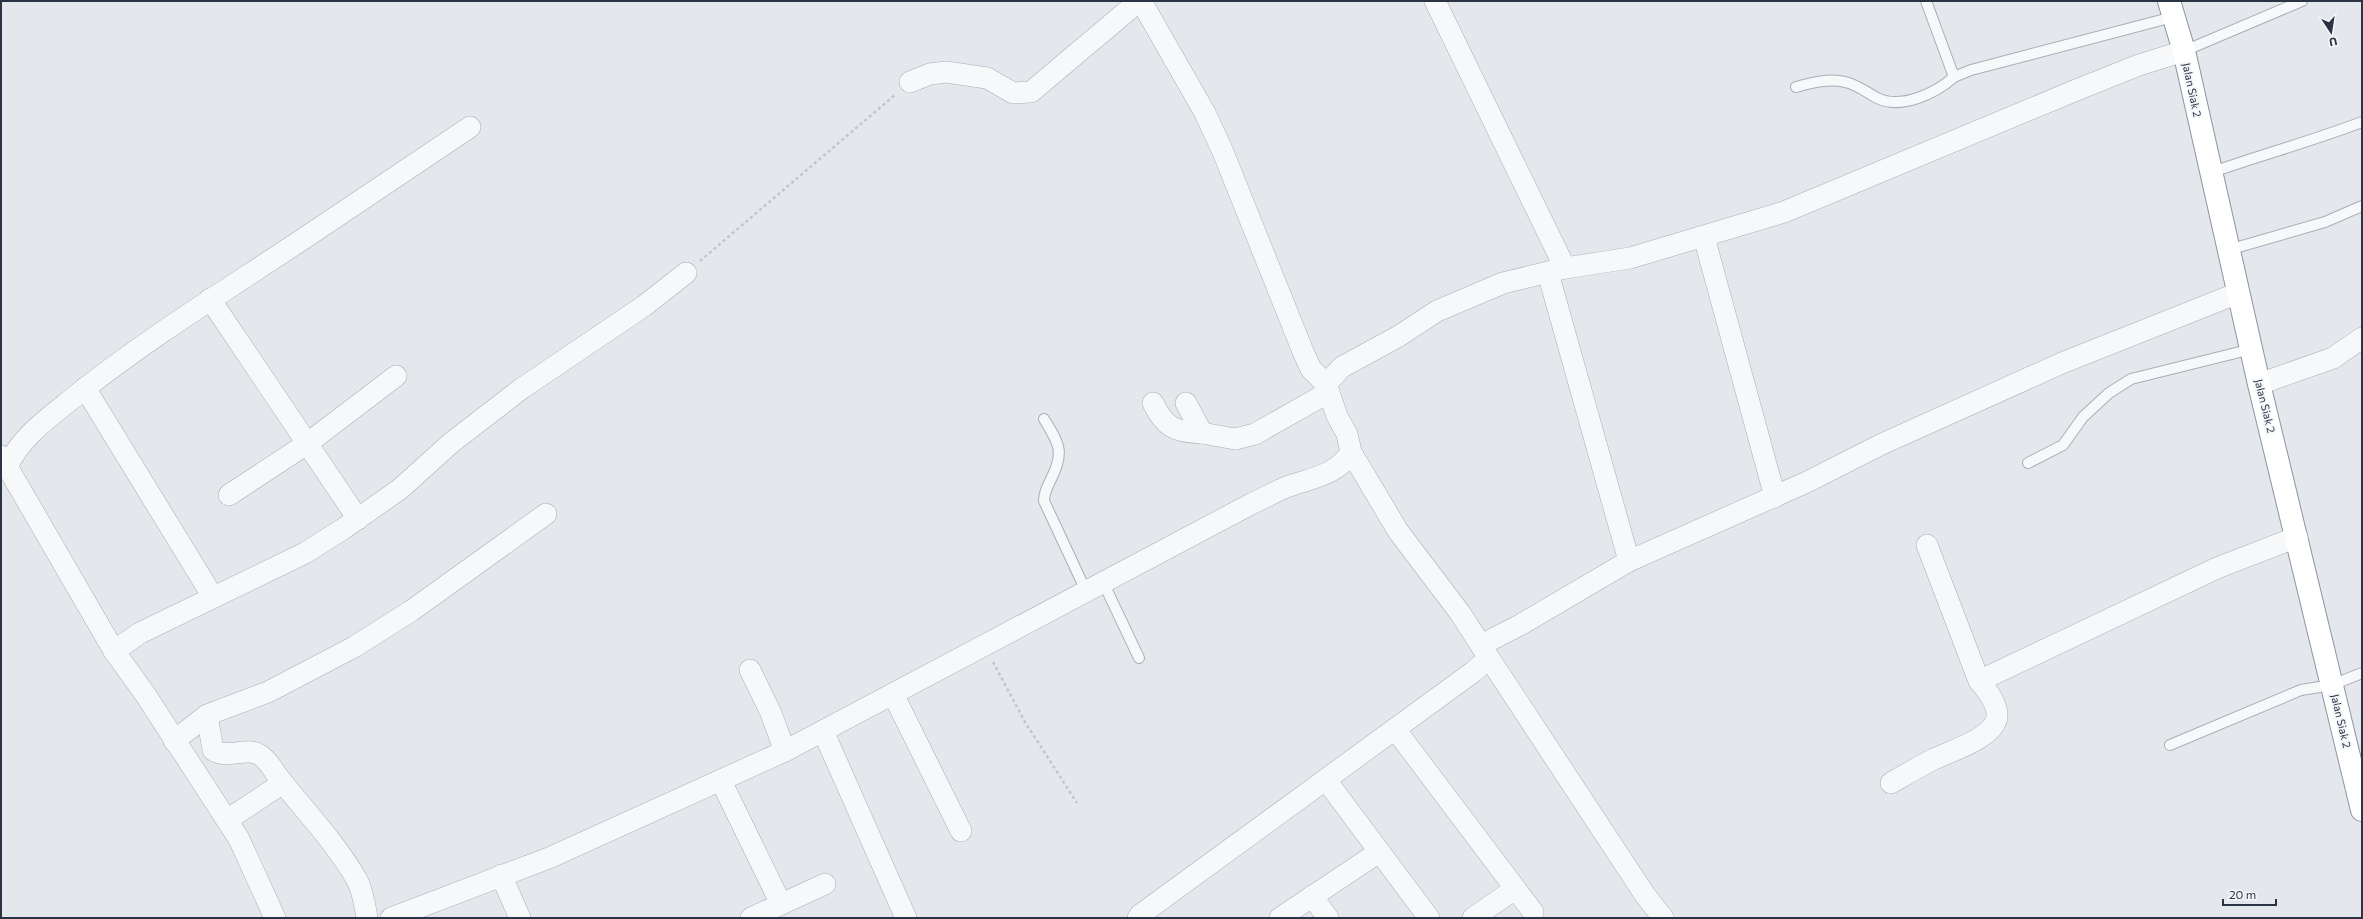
<svg xmlns="http://www.w3.org/2000/svg" width="2363" height="919" viewBox="0 0 2363 919" font-family="Commissioner,sans-serif">
<rect width="100%" height="100%" fill="#e4e7ec"/>
<g fill="none" stroke-linecap="round" stroke-linejoin="round">
<defs>
<g id="service">
<polyline points="1926,1 1954,77 1971,70 2173,17"/>
<polyline points="2184,51 2302,1"/>
<path d="M1796 87C1811 83 1829 78 1845 82 1858 85 1866 92 1877 98 1901 110 1936 93 1954 77"/>
<path d="M2210 173C2261 155 2312 141 2362 122"/>
<polyline points="2228,250 2325,222 2362,206"/>
<path d="M1044 419C1058 442 1065 451 1052 477 1048 486 1044 491 1044 501L1086 591"/>
<polyline points="2028,463 2063,445 2083,417 2109,393 2131,379 2252,349"/>
<polyline points="1103,582 1139,658"/>
<polyline points="2170,745 2301,690 2332,685 2362,673"/>
</g>
<g id="minor">
<polyline points="1141,1 1205,113 1223,152 1304,354 1311,369 1326,384"/>
<polyline points="1435,1 1565,268"/>
<polyline points="910,82 930,74 946,72 987,78 1013,93 1031,92 1139,1"/>
<polyline points="1704,237 1775,497"/>
<polyline points="1548,273 1629,561"/>
<polyline points="210,299 358,519"/>
<polyline points="2259,384 2333,358 2362,338"/>
<polyline points="85,388 213,597"/>
<path d="M1153 403C1165 428 1175 432 1202 433"/>
<polyline points="1186,403 1202,433 1235,439 1255,434 1329,392"/>
<polyline points="1,456 114,651 145,694 239,839 275,918"/>
<path d="M7 467C22 435 51 416 78 394 152 335 233 286 312 233 365 198 417 162 470 127"/>
<polyline points="229,495 308,443 396,376"/>
<polyline points="1927,545 1979,681"/>
<polyline points="1481,645 1520,625 1629,561 1807,482 1882,444 2062,363 2238,293"/>
<polyline points="114,651 140,633 305,553 343,529 400,489 451,443 521,389 644,306 686,273"/>
<polyline points="1489,658 1645,895 1663,918"/>
<polyline points="750,670 770,711 785,751"/>
<polyline points="893,694 961,831"/>
<path d="M207 715 213 750C227 760 246 746 260 755 269 761 273 770 279 778 305 811 336 843 357 880 363 891 365 906 367 918"/>
<polyline points="1395,729 1533,912"/>
<polyline points="823,731 906,918"/>
<polyline points="174,741 207,715 268,692 354,647 411,611 546,514"/>
<polyline points="1326,780 1429,918"/>
<polyline points="721,781 781,904"/>
<path d="M1891 783C1905 775 1920 766 1934 759 1951 751 1994 738 1997 717 1998 704 1987 690 1979 681L2217 568 2297 537"/>
<polyline points="227,820 283,783"/>
<polyline points="501,875 520,918"/>
<polyline points="1312,896 1328,918"/>
<path d="M391 918 549 858 785 751 1251 504C1262 499 1273 493 1284 488 1309 478 1336 477 1351 452L1347 434 1337 416 1326 384 1342 367 1399 336 1437 311 1503 283 1565 268 1630 258 1784 212 2074 91 2139 65 2184 51"/>
<polyline points="751,918 825,884"/>
<polyline points="1138,918 1140,915 1473,672 1489,658 1460,613 1398,531 1351,452"/>
<polyline points="1280,918 1379,852"/>
<polyline points="1473,918 1515,889"/>
</g>
<polyline id="trunk" points="2169,1 2184,51 2259,384 2362,810"/>
</defs>
<use href="#service" stroke="#a9aeb7" stroke-width="12"/>
<use href="#minor" stroke="#a9aeb7" stroke-width="22"/>
<use href="#trunk" stroke="#8b94a3" stroke-width="24"/>
<g stroke="#c2c5cb" stroke-width="2.5" stroke-dasharray="3 3" stroke-linecap="butt">
<polyline points="700,261 896,94"/>
<polyline points="993,662 1025,722 1077,803"/>
</g>
<use href="#service" stroke="#f7f8fa" stroke-width="10"/>
<use href="#minor" stroke="#f7f8fa" stroke-width="21"/>
<use href="#trunk" stroke="#fff" stroke-width="22"/>
</g>
<g text-anchor="middle" stroke-width="3.5" stroke-linejoin="round" paint-order="stroke">
<g font-size="11" fill="#2b3445" stroke="#f4f6f9">
<text transform="translate(2192 90) rotate(78)" y="4">Jalan Siak 2</text>
<text transform="translate(2265 406) rotate(76)" y="4">Jalan Siak 2</text>
<text transform="translate(2341 721) rotate(77)" y="4">Jalan Siak 2</text>
</g>
</g>
<rect width="2363" height="919" fill="none" stroke="#2b3445" stroke-width="4"/>
<g transform="translate(2331 32) rotate(168)" stroke="#f4f6f9" stroke-width="3" paint-order="stroke">
<path d="M0-3L7 15L0 10L-7 15Z" fill="#2b3445"/>
<text y="-6" font-size="11" font-weight="bold" text-anchor="middle" fill="#2b3445">U</text>
</g>
<path d="M2223 899v6h53v-6" fill="none" stroke="#2b3445" stroke-width="2"/>
<text x="2229" y="899" font-size="12" fill="#2b3445" stroke="#f4f6f9" stroke-width="3" paint-order="stroke">20 m</text>
</svg>
